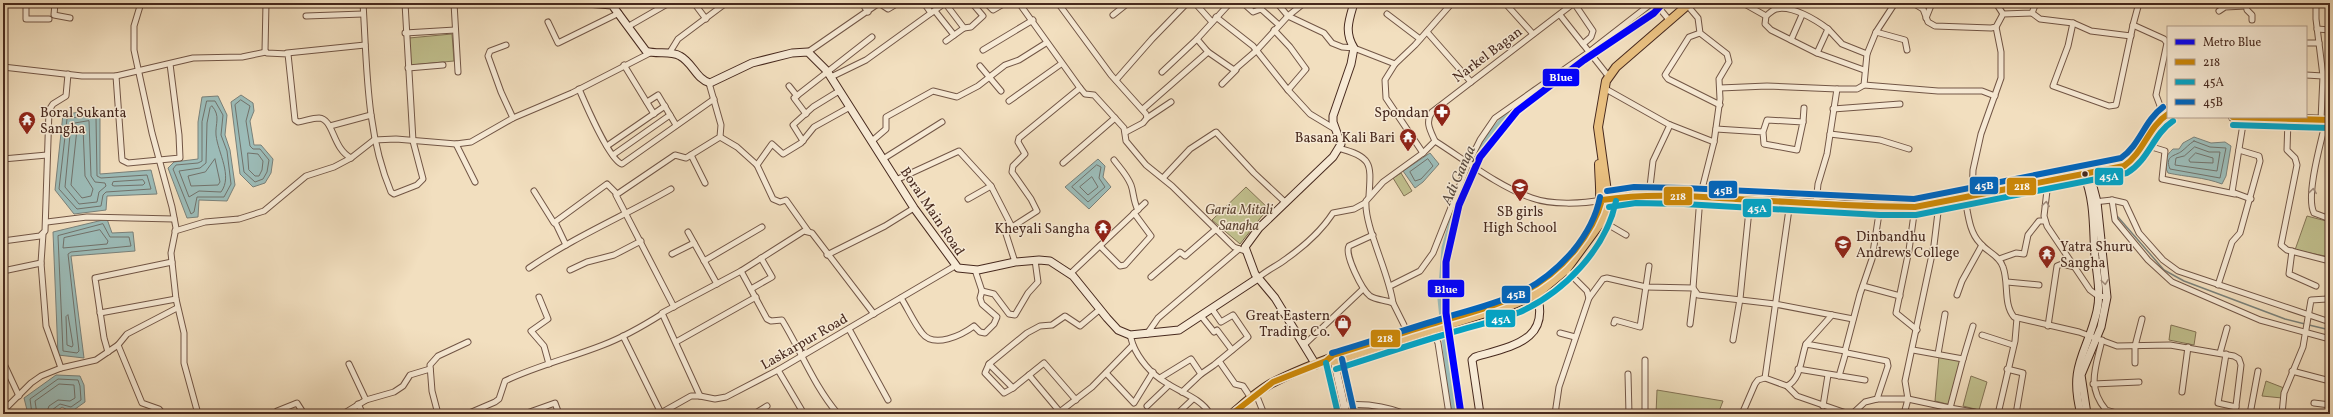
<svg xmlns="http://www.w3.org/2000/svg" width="2333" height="417" viewBox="0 0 2333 417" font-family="Vollkorn,serif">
<rect width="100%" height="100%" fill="#f2dfbf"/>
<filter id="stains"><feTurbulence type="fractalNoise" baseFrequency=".005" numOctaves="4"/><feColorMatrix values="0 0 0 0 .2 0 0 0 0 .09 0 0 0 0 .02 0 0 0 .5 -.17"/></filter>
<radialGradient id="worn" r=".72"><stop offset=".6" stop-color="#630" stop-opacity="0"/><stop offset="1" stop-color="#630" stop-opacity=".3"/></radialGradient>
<g fill="#c1c08e" stroke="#847456">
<polygon points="452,34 454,61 411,65 409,38"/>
<polygon points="1401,173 1412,191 1404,196 1393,178"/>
<polygon points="1246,187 1270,210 1262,216 1240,244 1212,220"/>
<polygon points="2307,216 2330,222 2330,257 2295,250"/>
<polygon points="2171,325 2196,332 2194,345 2169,340"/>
<polygon points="1939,356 1961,361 1951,405 1935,401"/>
<polygon points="1971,376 1987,382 1979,410 1963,406"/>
<polygon points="2266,381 2284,388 2282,398 2262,396"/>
<polygon points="1657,390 1723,401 1718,414 1656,414"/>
</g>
<g fill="#9cbcb8" stroke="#7a817a">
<polygon points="241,95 253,103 254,111 250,121 254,145 261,145 273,159 271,173 265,183 253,187 240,174 231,102"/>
<polygon points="218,96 227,115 225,135 230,150 235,185 227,201 199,200 198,217 187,218 168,168 174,162 198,159 198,122 202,97"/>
<polygon points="93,111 100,115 100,174 151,170 157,194 107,196 106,210 74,214 55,190 63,114"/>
<path d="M2194 137 2211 143 2225 142 2231 146 2226 176 2222 184C2204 177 2186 177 2168 173 2163 163 2165 156 2173 149H2179L2183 143Z"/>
<polygon points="1430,153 1439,164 1423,182 1415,188 1403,171"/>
<polygon points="1098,159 1105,166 1103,177 1111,187 1089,209 1065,187"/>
<polygon points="107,219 112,233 133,232 135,251 71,256 84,358 58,355 53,232"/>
<polygon points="56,375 80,376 84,385 85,402 71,412 62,407 53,414 28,414 24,398"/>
</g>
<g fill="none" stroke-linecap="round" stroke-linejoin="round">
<g stroke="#72726b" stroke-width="1">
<polygon points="241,100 250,106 246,121 250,146 253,149 260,149 269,160 267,172 263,179 255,182 244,172 235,105"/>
<polygon points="207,101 215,101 223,115 221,135 227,151 231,184 224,197 197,197 194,212 191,214 173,169 176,165 198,163 202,161 202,122"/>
<path d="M212 106C221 116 215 124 216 135 218 153 233 176 221 192L199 191 189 197 179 171 200 168 206 163 207 123 210 108Z"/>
<polygon points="92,115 96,118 97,176 101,178 147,175 151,189 106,192 103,195 101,206 77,209 59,189 67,119"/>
<polygon points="89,121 91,176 95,182 105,183 106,186 99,192 97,202 79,204 65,187 71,124"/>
<polygon points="83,127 85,176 93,189 91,196 82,198 71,185 77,129"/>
<path d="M2194 141 2210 147 2226 148 2220 178 2170 169C2164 155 2176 156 2182 151 2186 148 2189 144 2194 141Z"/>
<polygon points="2195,147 2209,152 2220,152 2217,171 2175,165 2176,158 2184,156"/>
<polygon points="248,153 258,154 263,161 262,170 259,176 255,176 249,170"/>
<polygon points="2196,153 2213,158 2213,163 2190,162 2189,160"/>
<polygon points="215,159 220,182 218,185 191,186 188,176 205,172"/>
<polygon points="1428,159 1433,166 1421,179 1415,181 1410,172"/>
<polygon points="1097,165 1101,167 1099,178 1105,187 1088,202 1072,187"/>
<polygon points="1092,177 1098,187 1088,195 1080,187"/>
<polygon points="143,180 145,183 143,185 114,186 112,185 113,182"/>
<polygon points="103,224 110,237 129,237 131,246 71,252 68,254 79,351 77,353 63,351 58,236"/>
<polygon points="100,230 108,241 107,244 63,248 64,238"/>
<polygon points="68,315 73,345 72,347 67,345 66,317"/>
<polyline points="32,414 30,399 58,379 78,380 80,386 81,400 71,407 60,404 52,410 51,414"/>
<polyline points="37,414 35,401 59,384 74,385 75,398 70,401 58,400 49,406 46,414"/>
</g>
<g stroke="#7a817a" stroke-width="1.5">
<polyline points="2118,217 2164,270 2184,281 2285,319 2305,324"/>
<polyline points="2309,325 2330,330"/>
</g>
<g stroke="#9cbcb8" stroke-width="9">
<polyline points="1612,36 1658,3"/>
<polyline points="1454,414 1442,299 1446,248 1461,195 1481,153 1488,140 1506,118 1535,91"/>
</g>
<defs>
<g id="street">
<polyline points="26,3 26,19 49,19"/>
<polyline points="35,3 39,3"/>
<polyline points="55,3 54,15 70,18"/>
<polyline points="141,3 134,26 134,50 152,133 172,207 176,228 171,253 176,299 184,333 184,363 198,414"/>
<path d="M266 3 265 51 267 53 288 54 295 120 298 122C305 121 312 118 319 118 334 119 332 148 351 158"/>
<path d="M363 3C367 66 366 133 391 192L394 194 417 185 423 179 413 141 405 3"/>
<polyline points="454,3 458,72"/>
<polyline points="694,3 706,19"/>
<polyline points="862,3 868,12"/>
<polyline points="879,3 888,9 898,3"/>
<polyline points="924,3 931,13"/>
<polyline points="986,3 993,10 1005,3"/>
<polyline points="1019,3 1080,88 1085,94 1094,95 1124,128 1126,141 1146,165 1172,186 1234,247 1245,251"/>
<polyline points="1058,3 1111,75 1146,114 1147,118 1143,123 1126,132"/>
<polyline points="1195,3 1212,22"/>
<polyline points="1230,3 1197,39 1208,52 1234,70 1256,51 1288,16 1304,3"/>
<polyline points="1243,3 1253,12 1261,9 1279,25"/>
<polyline points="1255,3 1261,9"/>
<polyline points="1277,3 1288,16 1324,33 1332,43 1342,47 1354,48 1395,64 1415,45 1452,3"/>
<polyline points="1505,3 1533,34"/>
<polyline points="1574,3 1593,31 1591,37 1583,44"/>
<polyline points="1655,3 1670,21"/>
<polyline points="1743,3 1766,16 1765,24 1771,30 1817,53 1864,70"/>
<polyline points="1913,3 1923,9 1928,22 1935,26 1991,28 1996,27 2003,14 2032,13 2036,3"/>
<polyline points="1996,3 2003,14"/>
<polyline points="2139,3 2133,25 2164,39 2167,43 2156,95 2162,111"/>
<polyline points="2316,3 2316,19 2323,76 2321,120"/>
<polyline points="2246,4 2247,10 2252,15 2252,20"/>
<polyline points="1687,5 1698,18 1700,33 1727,54 1729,62 1719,79 1720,99 1714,142 1700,197 1693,288 1698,295 1775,304 1853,319"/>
<polyline points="935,11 954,35"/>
<polyline points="2219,11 2225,7 2246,6"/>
<polyline points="2032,13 2040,19 2073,23 2091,31 2131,36"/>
<polyline points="1387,14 1420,39"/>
<polyline points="1113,15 1128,3"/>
<polyline points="1560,15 1609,77"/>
<polyline points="306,16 363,14"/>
<path d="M1766 16C1769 14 1772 10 1776 9 1792 5 1816 20 1828 29L1817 53"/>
<polyline points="1216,17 1253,46 1288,90"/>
<polyline points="1926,18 1932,3"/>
<polyline points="548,22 558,43 619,13"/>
<polyline points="2073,23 2068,46 2053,86 2109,106 2116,105 2133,25"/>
<polyline points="629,26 669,3"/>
<polyline points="1828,29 1842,44 1867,54"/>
<polyline points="2317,29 2330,30"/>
<polyline points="1274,30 1290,47 1306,69 1288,90 1310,114 1335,129"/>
<polyline points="1427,32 1471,82"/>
<polyline points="1876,32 1905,40 1907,50"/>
<polyline points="405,33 455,30"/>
<polyline points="1700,33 1689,37 1665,75 1668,79 1720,105"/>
<polyline points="1791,40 1802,15"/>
<polyline points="946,41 964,28"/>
<polyline points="2306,43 2319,43"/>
<polyline points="506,45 490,51 488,56 501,92 513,118"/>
<polyline points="983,50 1033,20"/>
<polyline points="670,52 678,39 726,3"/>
<polyline points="808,52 879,3"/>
<polyline points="287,53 365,45"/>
<polyline points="624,65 654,114"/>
<polyline points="980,66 1001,91"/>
<polyline points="3,67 82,76 116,76 193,58 242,57 266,52"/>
<polyline points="408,68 443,65"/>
<polyline points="1162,72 1197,39"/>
<polyline points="2306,75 2323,76"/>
<polyline points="116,76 122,160 128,163 180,158 179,135 170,64"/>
<polyline points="831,77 866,60 945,3 964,28 971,27 983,16 972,3"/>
<polyline points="1116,80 1152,39 1187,3"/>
<polyline points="1222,84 1236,70"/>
<polyline points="1864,85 1938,91 1982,91 1995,96"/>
<polyline points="789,86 797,96"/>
<polyline points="1604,88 1668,124 1714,142"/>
<polyline points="1720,88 1767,86 1837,89"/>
<path d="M579 89C585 103 610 161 622 164L714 99"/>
<polyline points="1009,101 1061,64"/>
<polyline points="647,102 658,95 676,125"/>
<polyline points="1143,109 1208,52"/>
<polyline points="1833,109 1900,104"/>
<polyline points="806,114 794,98 872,37"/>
<polyline points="1147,118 1171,102"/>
<polyline points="2244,118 2232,192 2251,199"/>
<polyline points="2288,119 2287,150 2295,158 2297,165 2281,245 2287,250 2330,261"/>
<path d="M2326 120C2322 139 2305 196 2314 213L2330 219"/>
<polyline points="1803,122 1804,108"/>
<polyline points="330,126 371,115"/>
<polyline points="1716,129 1763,132 1767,120 1803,122 1797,150 1764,144 1763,132"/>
<polyline points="1830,134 1880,140 1909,149"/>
<polyline points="720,137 737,147 757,165 773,199 780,202 786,200 808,231"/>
<polyline points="803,141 793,125 813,107 839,91"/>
<polyline points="872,141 886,129 886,117 933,91 957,97 978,86 1005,65 1019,60 1046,43"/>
<path d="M1435 141C1430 130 1425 122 1432 112L1574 3"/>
<polyline points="456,144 475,182"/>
<polyline points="2145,145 2165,151 2162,179 2235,194"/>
<polyline points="607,146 665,106"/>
<path d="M1338 148C1373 157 1371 164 1369 196"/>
<path d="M1423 153 1435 141C1465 160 1499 187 1532 198 1551 205 1582 204 1602 200"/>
<polyline points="613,155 670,115"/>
<polyline points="691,155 705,183"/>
<polyline points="3,159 47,155"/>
<polyline points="883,159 942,122"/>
<path d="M1114 160C1120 168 1127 175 1131 185 1134 193 1133 201 1138 210"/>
<polyline points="1063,163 1115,118"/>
<polyline points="757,165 772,144 783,154 801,143 814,127 850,107"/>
<polyline points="1163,178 1190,149 1216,132 1254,173 1286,203"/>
<polyline points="896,180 959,151 991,186 1012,227"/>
<polyline points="2048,182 2044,216 2047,226 2090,290 2098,296 2107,297"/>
<polyline points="534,191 554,223"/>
<polyline points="1649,195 1653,161 1670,125"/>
<polyline points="1972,197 1973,170 1981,134 2001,78 2001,52 1996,27"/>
<polyline points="968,199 991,186"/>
<path d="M1965 199C1968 213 1969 232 1980 243 1987 252 1999 255 2003 267 2009 283 2003 304 2014 317L2079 332 2117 346 2170 345 2234 356 2239 359 2241 365 2235 414"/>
<polyline points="2112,200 2115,220 2148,260 2172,282 2260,320 2330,339"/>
<polyline points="1790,202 1765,378 1787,386 1797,396 1849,414"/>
<polyline points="2094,202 2112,200 2125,203 2139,233 2163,260 2178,271 2330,322"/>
<polyline points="1816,204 1818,184 1827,154 1837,89 1857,89 1864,85 1867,54 1876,32 1895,3"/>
<polyline points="1915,207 1909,250 1896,313 1917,330"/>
<polyline points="1602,221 1626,235"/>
<polyline points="47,222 87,217 174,219"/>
<polyline points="3,223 4,241"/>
<polyline points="175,231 205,222 239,219 264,211 306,176 334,167 351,158 374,140 396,139 456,144 471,142 513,118 572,93 650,53"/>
<polyline points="688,232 717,284"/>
<polyline points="43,234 41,263 46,326 61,368"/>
<path d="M1373 235 1349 246C1344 254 1362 290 1370 296 1376 300 1386 300 1393 303 1389 273 1364 226 1366 201L1383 182 1423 153 1386 98 1385 80 1395 64"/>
<polyline points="3,241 40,236 45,231 49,110 53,104 66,96 68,74"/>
<polyline points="566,245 555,222 607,184 617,194"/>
<polyline points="1100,246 1120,266 1125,265 1151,236 1134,213"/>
<polyline points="2292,251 2289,274 2316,286"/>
<polyline points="672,254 694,243"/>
<polyline points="827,255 885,226 914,208"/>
<polyline points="1999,259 2016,253 2024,254 2028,235 2039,221 2045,221"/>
<polyline points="704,261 762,227"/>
<polyline points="1015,262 1006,234 1012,227 1037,211 1031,199 1012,172 1013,166 1025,154 1018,142 1019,138 1080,88"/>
<path d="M529 268C574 237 624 216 671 189"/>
<polyline points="570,270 587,262 614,255 641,241"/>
<polyline points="3,271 41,263"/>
<path d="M741 271 767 319 771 321 782 320C801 351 814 386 838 414"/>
<polyline points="1070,274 1145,203"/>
<polyline points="1151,277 1180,252 1185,256 1215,230"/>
<path d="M1258 278C1267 270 1277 266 1286 259 1303 247 1322 230 1333 213L1354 209 1365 203"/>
<polyline points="2007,282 2039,285"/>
<polyline points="2218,285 2232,242 2240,233 2260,161 2259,156 2239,150"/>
<polyline points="1390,286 1420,271 1433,253 1469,162 1480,140 1495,118 1589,52 1652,3"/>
<polyline points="1863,286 1900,296"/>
<polyline points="751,289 772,277 761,258"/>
<polyline points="982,291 994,294 1009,314 1015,315 1028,293 1038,282 1035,260"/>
<polyline points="1957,295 1962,281 1982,245"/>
<polyline points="539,297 548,319 531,331 544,346 549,364"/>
<path d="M901 298C908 309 914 323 922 333 934 349 962 335 974 326L980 332 985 333 994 324 997 317 982 304 980 298 982 291 975 270"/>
<polyline points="1589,298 1603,279 1607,278 1646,287 1693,288"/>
<polyline points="1393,303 1404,325"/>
<polyline points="674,307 616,195 675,155 686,158 720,137 721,125 709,83"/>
<polyline points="100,313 176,299"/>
<polyline points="1202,317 1214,332 1217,330 1232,350"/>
<polyline points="1614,323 1615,320 1640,327 1649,266"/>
<polyline points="1690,324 1694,292"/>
<polyline points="2048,326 2057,266 2062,264 2075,267"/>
<polyline points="849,329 888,400"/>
<polyline points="1432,329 1438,343 1449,414"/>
<polyline points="1560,333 1575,337"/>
<polyline points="1147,334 1158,318 1239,249"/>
<polyline points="1982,335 2013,345"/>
<polyline points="623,336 661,413"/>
<polyline points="1733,340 1740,299 1750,200"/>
<path d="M2102 340C2096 367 2086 386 2106 410L2120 414"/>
<polyline points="676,342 756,297"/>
<polyline points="1806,344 1832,315"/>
<path d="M1133 345C1139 359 1151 374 1165 382 1179 392 1201 398 1210 414"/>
<polyline points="1304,345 1363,289"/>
<polyline points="1913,350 1963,359 1950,408 1985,414"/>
<polyline points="108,352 104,338 95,278 172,262"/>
<polyline points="2220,353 2227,328"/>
<polyline points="1938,354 1945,314"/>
<polyline points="2226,354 2218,403 2236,407"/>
<polyline points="1963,359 1973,326"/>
<polyline points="1219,361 1235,384 1243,386 1251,398"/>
<polyline points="2135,363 2135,346 2142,319"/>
<polyline points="349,364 366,400"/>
<polyline points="989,364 985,373 1004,393 1013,388"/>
<polyline points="3,367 5,366 19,396"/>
<polyline points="1798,369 1865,380"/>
<polyline points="2007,369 2023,373 2016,414"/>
<polyline points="778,370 804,414"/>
<polyline points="2292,371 2330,381"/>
<polyline points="1106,373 1134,403 1153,372"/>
<polyline points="1628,374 1629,414"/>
<polyline points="1029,375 1060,412"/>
<polyline points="1839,376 1846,352"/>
<polyline points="1160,378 1191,359 1201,374"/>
<polyline points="2093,384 2139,382"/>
<path d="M1787 386C1801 379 1801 358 1806 344L1845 351"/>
<polyline points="1182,392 1201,374 1214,365 1248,337 1233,315 1221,322 1212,309"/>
<polyline points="2182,392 2188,347"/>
<polyline points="1256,394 1264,414"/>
<polyline points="700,396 662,313 741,271 804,231 812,233 874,314"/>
<polyline points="1877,399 1908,399 1950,408 1949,414"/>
<polyline points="1076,400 1044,363 1013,388 989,364 1027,333 1040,326 1052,325 1065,316 1080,326 1099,310"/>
<polyline points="2314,403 2330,405"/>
<polyline points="358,404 363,414"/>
<path d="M1345 405C1367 403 1385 406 1406 414"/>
<polyline points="1147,406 1169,385"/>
<polyline points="1823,406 1828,375"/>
<polyline points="3,411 31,383 41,376 61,368 96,360 118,345"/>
<polyline points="1998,412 2007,414"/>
<polyline points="163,414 159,409 142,403 118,345 127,334 177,308"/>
<polyline points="275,414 277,411 297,403 304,414"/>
<polyline points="343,414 366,400 394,392 403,386 410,375 430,369"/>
<polyline points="438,414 432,391 430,365 438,356 468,342"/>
<path d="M467 414 495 402 499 399 505 381C536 366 570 358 603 345 624 337 643 326 662 314"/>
<polyline points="524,414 555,403 559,414"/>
<polyline points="659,414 691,396 700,396 715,399 726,397 778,370 955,266"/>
<polyline points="754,414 767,406"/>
<polyline points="1057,414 1092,387 1133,345 1130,335"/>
<polyline points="1177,414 1193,399"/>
<polyline points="1555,414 1559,387 1589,298 1587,291 1566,270"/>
<polyline points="1645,414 1645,360"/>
<polyline points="1742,414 1755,384 1758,380 1765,378"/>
<polyline points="1852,414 1865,402 1877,399 1888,366 1887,361 1847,353 1845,351 1860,294 1872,259 1880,207"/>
<polyline points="1904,414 1908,399 1905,381 1934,245 1939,204"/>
<polyline points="1998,414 2015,341 2017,318"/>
<polyline points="2125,414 2141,414"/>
<polyline points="2250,414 2258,371"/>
<polyline points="2282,414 2284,393 2303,347 2311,300 2327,299 2330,292"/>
</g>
<g id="secondary">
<polyline points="514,3 528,3"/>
<path d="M586 3 612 5 646 51C657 55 670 50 680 56 693 63 696 79 710 83L752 63 792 53 808 52 827 71 914 208 958 268 978 270 1015 262 1039 260 1050 261 1073 276 1107 318 1118 330 1130 335 1179 330 1258 278"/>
<polyline points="1333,356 1346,414"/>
<path d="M1316 365 1275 298 1255 274 1245 247 1259 228 1333 157 1341 144 1333 122V116L1351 64 1354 48C1344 32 1349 20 1354 3"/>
<path d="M1480 414 1472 360 1475 357C1513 346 1554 340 1535 289"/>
<path d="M2081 414C2068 365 2087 354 2097 311 2101 293 2097 274 2095 257 2093 229 2095 201 2084 175"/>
<polyline points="2087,414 2081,375 2101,327 2107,297 2097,202 2090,175"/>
</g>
<g id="primary">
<polyline points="2233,117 2330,120"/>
<polyline points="2145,134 2158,114 2168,109"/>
<path d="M1602 200 1635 195 1684 196 1880 207H1915L2124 166C2147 154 2148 124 2168 114"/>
<path d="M1581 243C1606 208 1600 203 1599 164"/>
<polyline points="1401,334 1479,310"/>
<polyline points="1326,361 1334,361 1514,304 1537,294 1566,270 1602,221 1608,199 1598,127 1606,81 1616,67 1690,3"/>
<path d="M1232 414C1245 403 1258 390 1274 382 1304 367 1337 355 1369 345"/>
</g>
</defs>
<use href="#street" stroke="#725646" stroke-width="7"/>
<use href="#secondary" stroke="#47291e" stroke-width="9"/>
<use href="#primary" stroke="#47291e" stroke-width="10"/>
<use href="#street" stroke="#f7ead5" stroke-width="5"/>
<use href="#secondary" stroke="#f7ead5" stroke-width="7"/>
<use href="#primary" stroke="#e9c080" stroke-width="8"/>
<defs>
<g id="bus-1">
<polyline points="2233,117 2330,120"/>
<path d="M1232 414 1273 382 1326 361 1333 355C1366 345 1399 334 1432 324 1488 307 1536 298 1575 250 1587 235 1597 219 1602 200 1647 193 1690 196 1736 199 1795 202 1855 207 1915 207L2124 166C2144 152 2148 127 2168 114"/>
</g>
<g id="bus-2">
<polyline points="2233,125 2330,128"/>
<path d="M1609 207 1636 203 1684 204 1880 215H1916L2127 173C2149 160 2153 134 2173 121"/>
<polyline points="1326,363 1338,414"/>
<path d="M1336 369C1374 357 1412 344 1450 333 1473 326 1497 321 1520 312 1564 292 1606 249 1616 201"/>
</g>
<g id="bus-3">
<path d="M1607 191 1634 187 1684 188 1914 199 2121 158C2140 145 2144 121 2163 107"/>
<path d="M1332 353C1369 342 1407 329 1444 318 1499 301 1533 297 1573 251 1586 235 1596 218 1600 197"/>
<polyline points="1342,359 1354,412"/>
</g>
</defs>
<use href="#bus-1" stroke="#f7ead5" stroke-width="9"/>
<use href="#bus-2" stroke="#f7ead5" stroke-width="9"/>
<use href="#bus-3" stroke="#f7ead5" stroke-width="9"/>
<use href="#bus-1" stroke="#cb8708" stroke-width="6"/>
<use href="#bus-2" stroke="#04a3c5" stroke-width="6"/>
<use href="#bus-3" stroke="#0065bd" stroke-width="6"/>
<defs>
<polyline id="metro-1" points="1461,414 1446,313 1446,262 1459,205 1480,157 1517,111 1584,60 1654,13 1663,3"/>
</defs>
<use href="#metro-1" stroke="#f7ead5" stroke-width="10"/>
<use href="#metro-1" stroke="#00f" stroke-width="7"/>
</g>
<defs><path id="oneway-chevron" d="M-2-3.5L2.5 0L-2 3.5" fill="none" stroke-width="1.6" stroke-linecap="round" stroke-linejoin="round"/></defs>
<g stroke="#9f8a7a">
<use href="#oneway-chevron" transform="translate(2313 191) rotate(-83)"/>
<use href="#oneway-chevron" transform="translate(2046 204) rotate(-83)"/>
<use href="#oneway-chevron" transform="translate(2105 282) rotate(82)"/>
</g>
<defs>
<symbol id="pharmacy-pin" viewBox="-11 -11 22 30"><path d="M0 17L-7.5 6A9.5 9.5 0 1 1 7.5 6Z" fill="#8f2418" stroke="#f7ead5"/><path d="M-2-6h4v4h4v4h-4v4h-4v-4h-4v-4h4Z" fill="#fff"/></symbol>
<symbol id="temple-pin" viewBox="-11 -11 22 30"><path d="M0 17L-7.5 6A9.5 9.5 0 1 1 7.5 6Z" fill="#8f2418" stroke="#f7ead5"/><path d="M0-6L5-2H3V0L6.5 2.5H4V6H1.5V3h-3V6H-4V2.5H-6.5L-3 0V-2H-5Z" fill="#fff"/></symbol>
<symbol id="school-pin" viewBox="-11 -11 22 30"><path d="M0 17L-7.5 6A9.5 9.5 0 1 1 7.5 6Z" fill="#8f2418" stroke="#f7ead5"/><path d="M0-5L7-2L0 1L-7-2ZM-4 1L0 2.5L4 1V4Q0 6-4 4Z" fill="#fff"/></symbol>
<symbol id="university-pin" viewBox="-11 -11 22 30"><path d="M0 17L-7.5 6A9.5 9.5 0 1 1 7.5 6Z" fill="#8f2418" stroke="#f7ead5"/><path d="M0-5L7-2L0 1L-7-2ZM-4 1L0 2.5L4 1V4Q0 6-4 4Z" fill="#fff"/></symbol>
<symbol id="shop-pin" viewBox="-11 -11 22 30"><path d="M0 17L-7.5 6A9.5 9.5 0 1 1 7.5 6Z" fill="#8f2418" stroke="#f7ead5"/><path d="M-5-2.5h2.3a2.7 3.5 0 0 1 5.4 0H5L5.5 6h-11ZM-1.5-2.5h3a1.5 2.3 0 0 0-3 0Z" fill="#fff"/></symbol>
</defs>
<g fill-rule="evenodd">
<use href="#pharmacy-pin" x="1432" y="102" width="20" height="27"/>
<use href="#temple-pin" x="17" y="110" width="20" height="27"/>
<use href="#temple-pin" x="1398" y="127" width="20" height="27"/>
<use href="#school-pin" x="1510" y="177" width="20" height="27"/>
<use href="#temple-pin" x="1093" y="218" width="20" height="27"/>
<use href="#university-pin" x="1833" y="234" width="20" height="27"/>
<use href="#temple-pin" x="2037" y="244" width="20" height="27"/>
<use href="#shop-pin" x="1333" y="313" width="20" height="27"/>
</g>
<circle fill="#47291e" stroke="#f7ead5" stroke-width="1.5" cx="2085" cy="174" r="3.5"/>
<g text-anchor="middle" stroke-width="3" stroke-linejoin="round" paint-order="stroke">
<g font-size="14" fill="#47291e" stroke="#f7ead5">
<text transform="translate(1487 54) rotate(-37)" y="5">Narkel Bagan</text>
<text transform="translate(933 211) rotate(56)" y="5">Boral Main Road</text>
<text transform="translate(804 341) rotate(-30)" y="5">Laskarpur Road</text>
</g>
<g font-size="14" fill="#47291e" stroke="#f7ead5" text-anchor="end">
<text x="40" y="117" text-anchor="start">Boral Sukanta<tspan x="40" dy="16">Sangha</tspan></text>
<text x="1429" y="117">Spondan</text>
<text x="1395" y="142">Basana Kali Bari</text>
<text x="1520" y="216" text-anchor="middle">SB girls<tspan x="1520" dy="16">High School</tspan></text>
<text x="1090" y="233">Kheyali Sangha</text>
<text x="1856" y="241" text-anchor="start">Dinbandhu<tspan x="1856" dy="16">Andrews College</tspan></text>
<text x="2060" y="251" text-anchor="start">Yatra Shuru<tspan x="2060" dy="16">Sangha</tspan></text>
<text x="1330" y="320">Great Eastern<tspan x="1330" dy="16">Trading Co.</tspan></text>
</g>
<g font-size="14" font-style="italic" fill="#5f4734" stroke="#f7ead5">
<text x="1239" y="214">Garia Mitali<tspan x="1239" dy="16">Sangha</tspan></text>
</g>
<g font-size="15" font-style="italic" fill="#5c4e44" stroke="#f7ead5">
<text transform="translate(1458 175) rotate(-66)" y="5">Adi Ganga</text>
</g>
</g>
<g stroke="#f7ead5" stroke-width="1.5">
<rect x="1542" y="68" width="38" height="19" rx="4" fill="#00f"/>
<rect x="2094" y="167" width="30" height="19" rx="4" fill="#04a3c5"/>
<rect x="1969" y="176" width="30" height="19" rx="4" fill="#0065bd"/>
<rect x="2006" y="177" width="31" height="19" rx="4" fill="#cb8708"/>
<rect x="1708" y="180" width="30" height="19" rx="4" fill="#0065bd"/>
<rect x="1663" y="186" width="30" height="20" rx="4" fill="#cb8708"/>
<rect x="1742" y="198" width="30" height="20" rx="4" fill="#04a3c5"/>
<rect x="1427" y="279" width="38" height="19" rx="4" fill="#00f"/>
<rect x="1501" y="285" width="30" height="19" rx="4" fill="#0065bd"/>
<rect x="1485" y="309" width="31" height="19" rx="4" fill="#04a3c5"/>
<rect x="1370" y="329" width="31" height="19" rx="4" fill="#cb8708"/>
</g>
<g font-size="11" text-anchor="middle" font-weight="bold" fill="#fff">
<text x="1561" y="81">Blue</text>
<text x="2109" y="180">45A</text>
<text x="1984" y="189">45B</text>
<text x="2022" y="190">218</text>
<text x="1723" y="194">45B</text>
<text x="1678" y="200">218</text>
<text x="1757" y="212">45A</text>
<text x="1446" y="293">Blue</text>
<text x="1516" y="298">45B</text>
<text x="1501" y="323">45A</text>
<text x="1385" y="342">218</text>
</g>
<rect width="2333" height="417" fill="none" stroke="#f2dfbf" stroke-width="16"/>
<rect x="4" y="4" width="2325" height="409" fill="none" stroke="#47291e" stroke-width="2"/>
<rect x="8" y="8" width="2317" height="401" fill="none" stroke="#47291e"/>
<rect x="2167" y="26" width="140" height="92" fill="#f7ead5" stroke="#b19d8c"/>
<rect x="2175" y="39" width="20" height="6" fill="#0000ff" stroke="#b19d8c"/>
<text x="2203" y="46" font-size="12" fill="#47291e">Metro Blue</text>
<rect x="2175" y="59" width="20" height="6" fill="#cb8708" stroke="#b19d8c"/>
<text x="2203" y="66" font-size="12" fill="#47291e">218</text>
<rect x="2175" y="79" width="20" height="6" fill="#04a3c5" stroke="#b19d8c"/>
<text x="2203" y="86" font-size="12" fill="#47291e">45A</text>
<rect x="2175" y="99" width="20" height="6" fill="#0065bd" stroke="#b19d8c"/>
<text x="2203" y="106" font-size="12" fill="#47291e">45B</text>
<rect width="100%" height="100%" filter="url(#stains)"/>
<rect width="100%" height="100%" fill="url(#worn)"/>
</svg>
